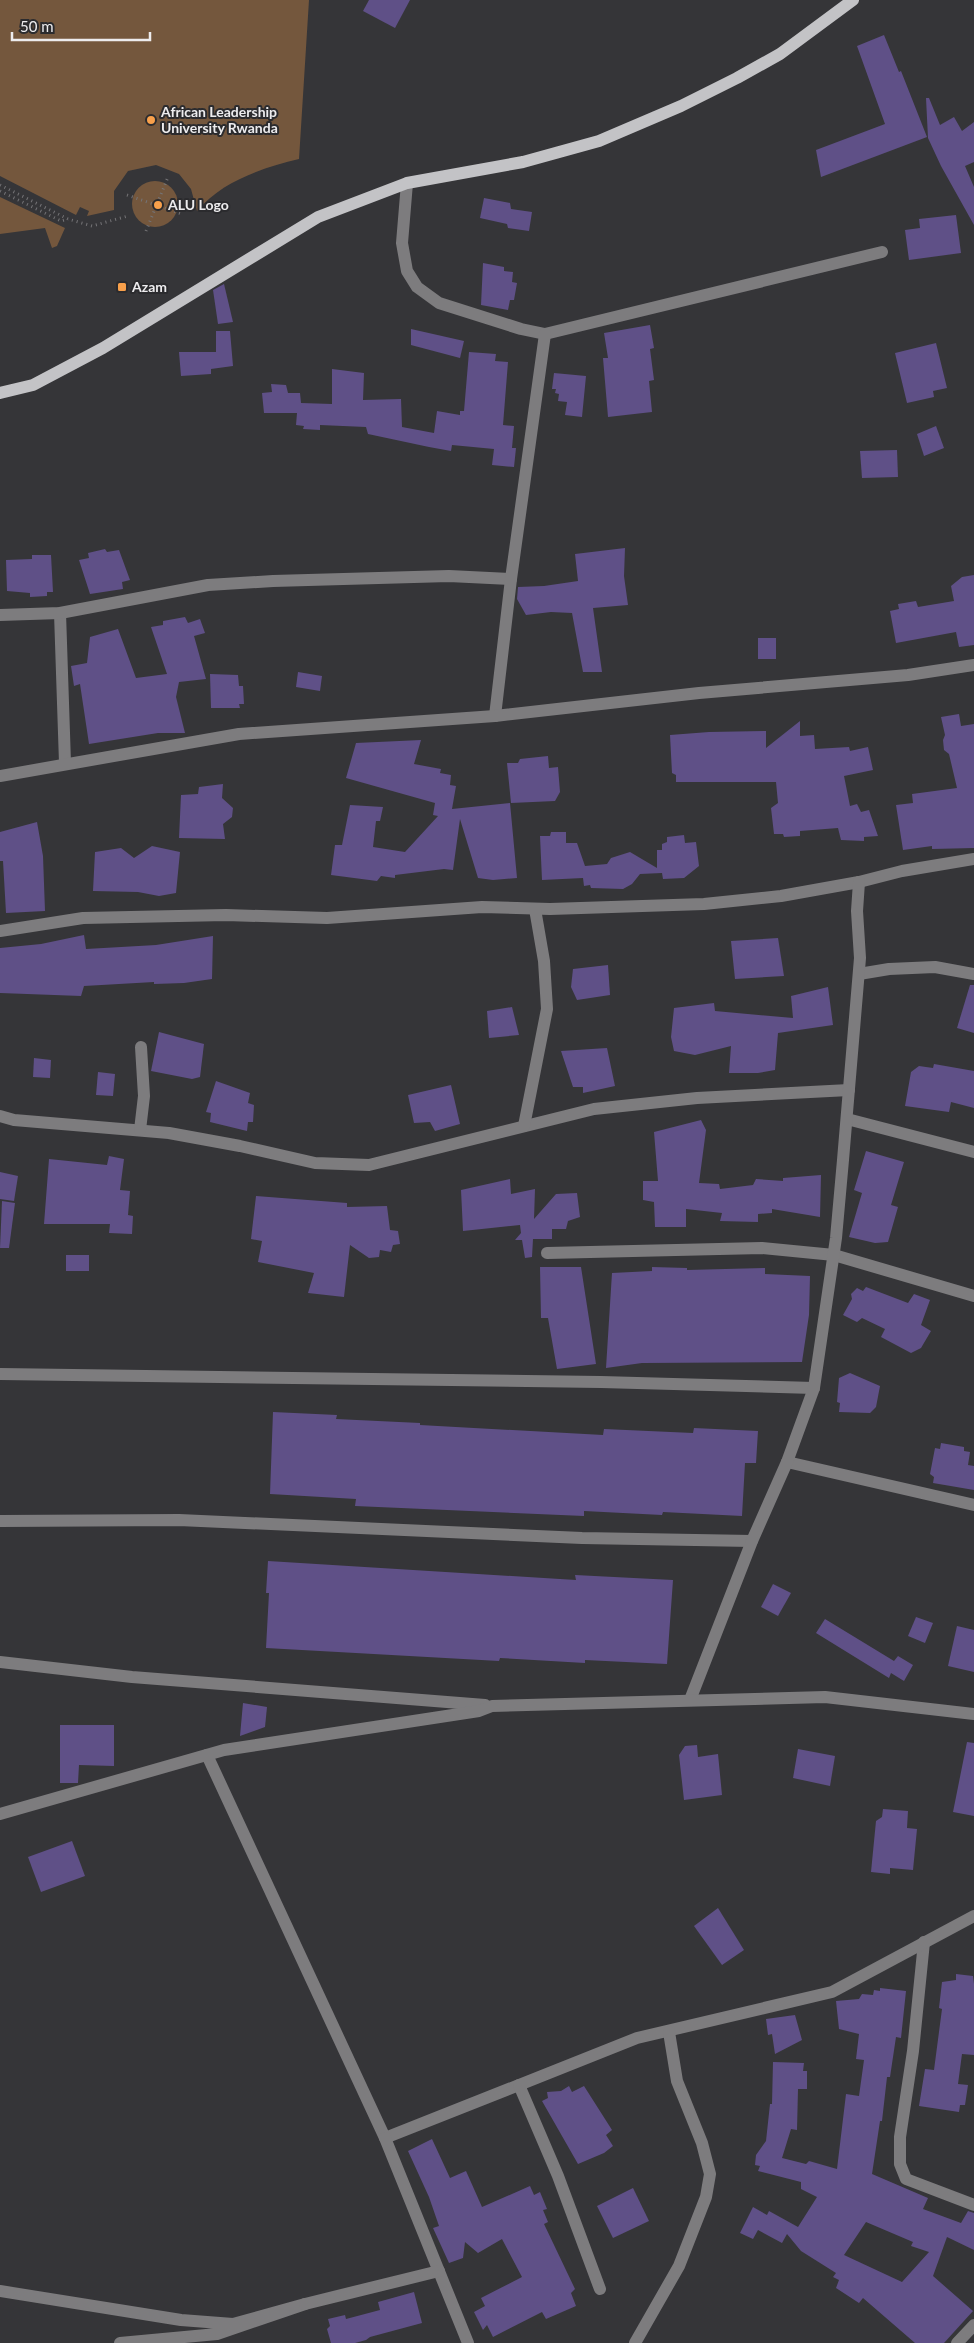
<svg xmlns="http://www.w3.org/2000/svg" width="974" height="2343" viewBox="0 0 974 2343" font-family="Lato,sans-serif">
<rect width="100%" height="100%" fill="#353538"/>
<g fill="#74573d">
<path d="M0 0H309L299 159C262 168 222 181 197 211L191 189 179 174 156 165 128 171 114 191V210L87 216 89 211 80 207 76 215 0 176Z"/>
<circle cx="155" cy="204" r="23"/>
<polygon points="0,197 65,228 57,246 52,248 45,228 0,234"/>
</g>
<g fill="#5f5087" fill-rule="evenodd">
<polygon points="369,0 410,0 395,28 363,11"/>
<polygon points="884,35 899,72 901,71 927,137 821,177 816,150 885,124 857,46"/>
<polygon points="926,98 929,98 940,125 954,117 962,131 974,122 974,162 965,166 974,187 974,225 941,166 928,138"/>
<polygon points="484,198 510,203 511,209 532,212 529,231 508,228 507,224 480,218"/>
<polygon points="956,215 961,253 909,260 905,230 920,228 919,219"/>
<polygon points="483,263 504,267 504,271 513,272 512,282 517,283 514,300 510,300 508,310 481,305"/>
<polygon points="224,284 233,322 218,324 213,290"/>
<polygon points="650,325 654,348 650,349 654,380 649,381 652,412 608,417 603,358 608,358 604,333"/>
<polygon points="411,329 464,341 460,358 411,345"/>
<polygon points="216,331 230,331 233,366 211,369 211,374 181,376 179,352 216,352"/>
<polygon points="936,343 947,388 933,391 934,397 907,403 895,353"/>
<polygon points="469,352 496,354 495,361 508,362 503,425 514,426 512,448 516,448 514,467 492,465 494,449 452,445 451,451 429,447 368,434 366,427 320,425 320,430 303,429 304,426 296,425 297,413 264,413 262,393 272,392 271,384 286,385 288,393 300,393 301,403 332,404 332,369 364,373 363,400 401,399 402,427 434,433 437,411 460,415 460,411 464,411"/>
<polygon points="554,373 586,376 582,417 565,415 567,402 558,401 559,394 555,393 556,389 552,389"/>
<polygon points="936,426 944,448 924,456 917,434"/>
<polygon points="897,450 898,477 862,478 860,451"/>
<polygon points="625,548 624,576 628,605 593,608 602,672 583,672 572,613 551,612 526,615 517,599 518,587 544,586 578,581 575,554"/>
<polygon points="105,549 107,552 119,550 130,580 122,582 123,589 90,594 79,560 89,558 88,553"/>
<polygon points="32,555 51,555 53,592 47,592 47,596 30,597 30,593 7,591 6,560 32,559"/>
<polygon points="974,575 974,645 959,647 956,632 896,643 890,611 899,609 898,604 916,601 918,607 954,601 951,586 962,577"/>
<polygon points="185,617 188,623 200,619 205,633 194,636 206,679 179,682 176,697 185,733 158,733 89,744 80,684 74,686 71,666 87,663 90,637 118,629 136,678 167,674 151,627 163,625 163,621"/>
<rect x="758" y="638" width="18" height="21"/>
<polygon points="298,672 322,676 320,691 296,687"/>
<polygon points="210,674 238,675 239,686 243,686 244,704 239,704 240,708 211,708"/>
<polygon points="959,714 961,726 974,724 974,848 932,849 932,846 903,850 896,805 913,803 912,794 957,788 949,754 944,750 943,740 945,735 941,717"/>
<polygon points="800,721 800,736 814,735 815,749 849,747 850,751 868,747 873,770 844,776 850,806 857,804 861,812 869,810 878,836 864,837 864,841 841,840 838,828 800,831 800,836 784,837 783,834 774,834 771,808 778,803 776,782 676,782 676,775 672,773 670,735 709,732 766,731 766,748"/>
<polygon points="421,740 414,764 441,769 440,773 451,775 450,785 456,786 452,809 510,803 517,878 493,880 478,878 460,819 453,870 444,869 395,875 395,878 381,876 377,881 331,875 335,845 342,845 350,805 383,807 380,821 376,821 373,847 405,852 438,816 433,815 435,803 346,778 356,743"/>
<polygon points="548,756 549,768 558,767 560,792 555,801 511,803 507,763 518,763 520,759"/>
<polygon points="223,784 222,798 233,808 232,817 223,824 225,839 179,838 181,795 198,794 199,787"/>
<polygon points="37,822 43,856 45,911 6,913 3,861 0,861 0,832"/>
<polygon points="551,832 566,832 566,843 577,843 585,866 607,864 611,858 630,852 657,868 657,850 662,850 662,844 667,842 667,837 684,835 685,843 696,842 699,866 684,878 663,879 662,873 640,874 632,884 623,889 591,888 590,885 584,886 583,878 542,880 540,836 550,836"/>
<polygon points="152,846 180,852 176,893 159,896 138,892 93,891 95,852 121,848 134,858"/>
<polygon points="84,935 86,949 156,945 213,936 212,979 184,983 154,984 154,982 84,986 81,996 0,993 0,948 41,944"/>
<polygon points="778,938 784,976 735,979 731,941"/>
<polygon points="608,965 610,995 577,1000 571,987 573,969"/>
<polygon points="970,985 974,985 974,1033 957,1028"/>
<polygon points="828,987 833,1025 778,1033 775,1070 758,1073 729,1073 731,1046 695,1055 674,1051 671,1037 674,1008 714,1003 715,1011 793,1018 791,996"/>
<polygon points="512,1007 519,1035 489,1038 487,1011"/>
<polygon points="159,1032 204,1044 200,1077 192,1079 151,1071"/>
<polygon points="607,1048 615,1086 583,1093 583,1087 573,1087 561,1051"/>
<polygon points="34,1058 51,1060 50,1078 33,1077"/>
<polygon points="934,1064 974,1071 974,1108 951,1102 949,1112 905,1106 911,1072 919,1066 933,1068"/>
<polygon points="98,1072 115,1074 113,1096 96,1095"/>
<polygon points="216,1081 250,1093 248,1103 254,1105 253,1122 248,1122 247,1131 210,1122 211,1113 206,1112"/>
<polygon points="451,1085 460,1124 435,1131 430,1122 414,1123 408,1095"/>
<polygon points="701,1120 706,1130 699,1183 719,1184 720,1189 753,1185 756,1179 783,1181 783,1178 821,1175 820,1217 772,1209 772,1213 758,1214 758,1222 720,1221 722,1213 686,1209 686,1227 655,1227 654,1202 643,1200 643,1181 658,1181 654,1132"/>
<polygon points="866,1151 904,1162 891,1205 898,1207 888,1242 875,1243 849,1237 862,1193 854,1190"/>
<polygon points="109,1156 124,1159 120,1190 130,1191 128,1215 133,1216 132,1234 109,1233 110,1224 44,1224 49,1159 107,1165"/>
<polygon points="0,1172 18,1176 14,1201 0,1199"/>
<polygon points="510,1179 511,1194 535,1189 534,1219 556,1194 577,1193 580,1217 568,1221 566,1229 552,1229 552,1239 533,1239 532,1257 525,1258 522,1240 515,1240 521,1233 520,1225 463,1231 461,1190"/>
<polygon points="256,1196 347,1203 347,1207 387,1206 390,1230 398,1231 400,1244 393,1245 391,1252 380,1250 379,1257 369,1258 350,1245 344,1297 308,1293 314,1273 258,1262 262,1241 251,1239"/>
<polygon points="2,1201 15,1203 9,1248 0,1248"/>
<rect x="66" y="1255" width="23" height="16"/>
<polygon points="540,1267 581,1267 596,1364 557,1369 548,1318 541,1318"/>
<polygon points="652,1267 687,1268 687,1270 765,1268 765,1274 810,1276 809,1315 802,1362 642,1363 606,1368 612,1273 652,1271"/>
<polygon points="866,1287 908,1303 914,1294 930,1300 921,1325 931,1331 921,1348 911,1353 881,1337 885,1329 862,1318 857,1322 843,1315 852,1299 851,1294 857,1288 863,1291"/>
<polygon points="850,1373 880,1386 876,1407 870,1413 839,1412 840,1403 837,1402 839,1378"/>
<polygon points="273,1412 337,1415 336,1419 420,1423 420,1425 603,1435 604,1429 693,1433 694,1428 758,1431 756,1463 745,1463 742,1516 663,1512 662,1515 584,1511 584,1516 355,1506 356,1499 270,1494"/>
<polygon points="941,1443 964,1447 964,1451 970,1452 968,1465 974,1466 974,1490 933,1483 934,1477 930,1474 935,1448 940,1449"/>
<polygon points="268,1561 576,1580 575,1575 673,1580 667,1664 585,1660 585,1663 500,1658 499,1661 266,1648 269,1593 266,1593"/>
<polygon points="773,1584 791,1593 778,1616 761,1607"/>
<polygon points="916,1617 933,1623 925,1643 908,1636"/>
<polygon points="825,1619 894,1661 898,1656 913,1665 904,1681 891,1673 889,1678 816,1633"/>
<polygon points="957,1626 974,1630 974,1672 948,1666"/>
<polygon points="243,1703 267,1707 265,1727 240,1736"/>
<polygon points="60,1725 114,1725 114,1766 79,1765 78,1783 60,1783"/>
<polygon points="967,1742 974,1743 974,1816 953,1812"/>
<polygon points="697,1745 698,1757 718,1754 722,1795 684,1800 679,1755 685,1746"/>
<polygon points="798,1749 835,1756 830,1786 793,1778"/>
<polygon points="883,1809 908,1811 907,1828 917,1829 913,1870 890,1868 890,1874 871,1872 876,1821 882,1817"/>
<polygon points="72,1841 85,1876 41,1892 28,1857"/>
<polygon points="718,1908 744,1950 722,1965 694,1926"/>
<polygon points="956,1974 973,1976 974,1984 974,2055 962,2054 958,2084 968,2085 965,2105 960,2105 959,2112 919,2106 925,2069 934,2070 942,2009 939,2008 942,1982 956,1980"/>
<path d="M880 1988 906 1991 901 2038 896 2037 890 2077H887L882 2121H880L872 2174 928 2198 923 2209 961 2223 968 2211 974 2213V2250L947 2237 933 2276 973 2311 944 2343H915L863 2298 859 2303 836 2288 839 2280 833 2277 836 2273 801 2251 787 2234 782 2243 758 2230 753 2239 740 2233 753 2207 767 2215 769 2211 798 2227 817 2197 801 2189V2182L758 2171 760 2166 755 2165 756 2155 766 2141 770 2104H772L773 2062 804 2063 803 2071H807V2089H798L797 2130 791 2129 782 2158 806 2164 809 2161 837 2169 846 2094 859 2096 864 2060 856 2059 859 2034 839 2029 836 2001 859 1999 862 1994 873 1995 874 1990 880 1991ZM866 2222 913 2242 911 2246 929 2252 902 2282 844 2255Z"/>
<polygon points="795,2015 802,2040 775,2054 772,2034 768,2035 766,2019"/>
<polygon points="569,2086 572,2092 584,2086 612,2130 606,2135 613,2146 604,2153 578,2164 542,2101 548,2098 547,2092 561,2091"/>
<polygon points="432,2139 450,2178 466,2171 482,2207 530,2186 534,2195 540,2192 547,2209 543,2210 548,2222 544,2224 575,2289 571,2293 576,2306 546,2319 542,2312 493,2337 487,2325 483,2330 474,2312 485,2306 481,2298 522,2277 502,2239 478,2253 465,2242 463,2258 449,2263 433,2228 439,2226 429,2197 408,2151"/>
<polygon points="633,2188 649,2221 613,2238 597,2206"/>
<polygon points="414,2292 422,2323 370,2337 366,2340 355,2343 331,2343 327,2329 330,2326 328,2319 345,2315 346,2319 380,2310 378,2302"/>
</g>
<g fill="none" stroke-linecap="round" stroke-linejoin="round">
<g stroke="#757477" stroke-width="3" stroke-dasharray="1 4" stroke-linecap="butt">
<polyline points="0,185 68,219 92,226 128,216"/>
<polyline points="0,191 61,221 68,219"/>
<polyline points="127,195 182,214"/>
<polyline points="146,231 168,177"/>
</g>
<g stroke="#7d7c7e" stroke-width="12">
<polyline points="407,183 402,243 407,271 417,287 439,303 521,329 545,334 882,252"/>
<polyline points="60,613 65,763"/>
<polyline points="0,615 60,613 208,585 273,581 449,576 511,579"/>
<polyline points="495,716 511,579 545,334"/>
<polyline points="0,776 239,734 495,716 699,693 908,675 974,665"/>
<polyline points="0,931 83,918 226,915 327,918 482,907 550,909 704,904 781,896 859,882 902,871 974,859"/>
<polyline points="859,974 889,969 935,967 974,974"/>
<polyline points="0,1116 14,1120 169,1133 240,1146 315,1163 369,1165 594,1109 697,1098 849,1090"/>
<polyline points="847,1119 974,1152"/>
<polyline points="524,1126 547,1009 544,961 535,909"/>
<polyline points="140,1130 144,1096 141,1047"/>
<polyline points="547,1253 762,1248 834,1255 974,1296"/>
<polyline points="0,1374 601,1382 814,1388"/>
<polyline points="787,1462 974,1505"/>
<polyline points="0,1521 179,1520 582,1538 752,1541"/>
<polyline points="0,1662 132,1677 485,1705"/>
<polyline points="690,1700 752,1541 787,1462 814,1388 836,1238 843,1160 860,958 857,911 859,882"/>
<polyline points="207,1755 385,2138 519,2085"/>
<polyline points="0,1814 224,1750 479,1711 492,1706 825,1697 974,1714"/>
<polyline points="924,1942 913,2051 900,2137 900,2164 906,2179 974,2205"/>
<polyline points="385,2138 468,2343"/>
<polyline points="600,2289 558,2176 519,2085 637,2038 832,1992 974,1916"/>
<polyline points="0,2291 181,2320 233,2324 305,2304 217,2334 120,2343"/>
<polyline points="305,2304 439,2271"/>
<polyline points="635,2343 679,2266 706,2197 710,2174 702,2143 677,2081 669,2032"/>
<polyline points="957,2343 974,2325"/>
</g>
<polyline stroke="#c3c3c6" stroke-width="12" points="0,393 33,385 103,348 318,217 407,183 523,162 599,141 681,106 737,78 780,54 853,0"/>
</g>
<g fill="#f8a04b" stroke="#2b2b2e" stroke-width="2">
<circle cx="151" cy="120" r="5"/>
<circle cx="158" cy="205" r="5"/>
<rect x="117" y="282" width="10" height="10" rx="2.5"/>
</g>
<g text-anchor="middle" stroke-width="4" stroke-linejoin="round" paint-order="stroke">
<g font-size="14" font-weight="bold" fill="#edecee" stroke="#2b2b2e" text-anchor="start">
<text x="161" y="117">African Leadership<tspan x="161" dy="16">University Rwanda</tspan></text>
<text x="168" y="210">ALU Logo</text>
<text x="132" y="292">Azam</text>
</g>
</g>
<path d="M12 32v8h138v-8" fill="none" stroke="#edecee" stroke-width="2.5"/>
<text x="20" y="32" font-size="15" fill="#edecee" stroke="#2b2b2e" stroke-width="4" paint-order="stroke">50 m</text>
</svg>
